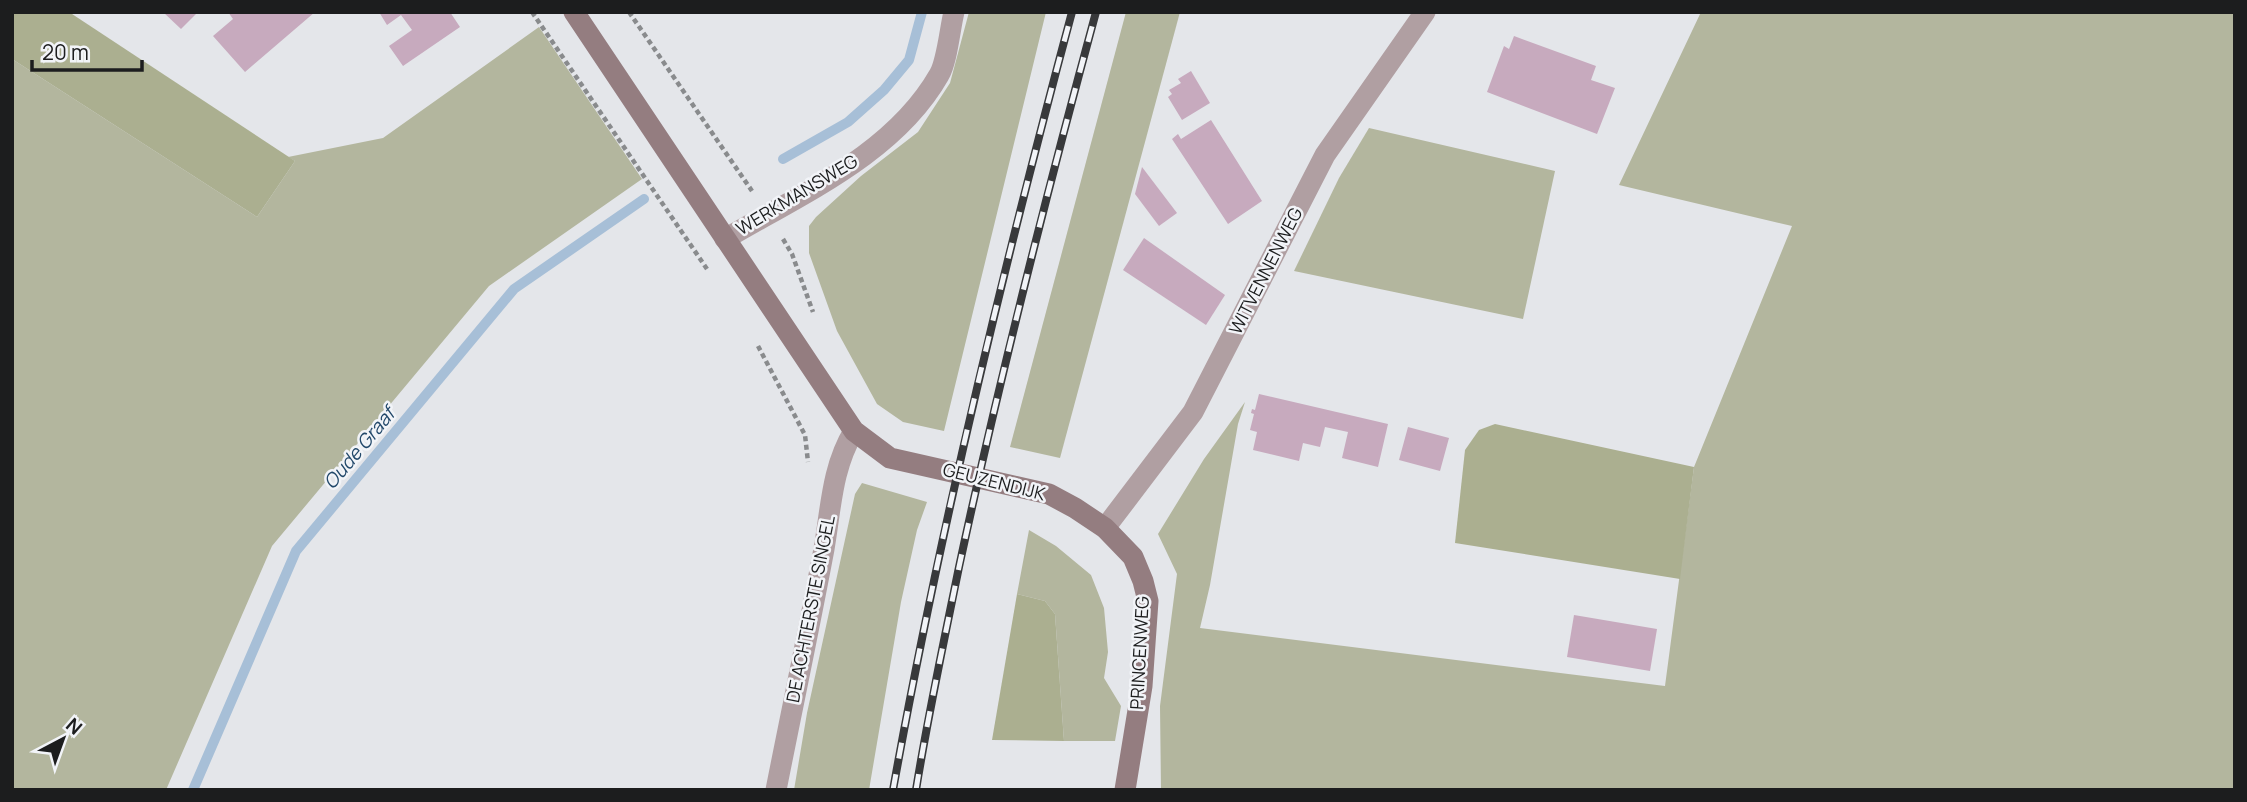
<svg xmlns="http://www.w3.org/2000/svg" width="2247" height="802" viewBox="0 0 2247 802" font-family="Manrope,sans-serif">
<rect width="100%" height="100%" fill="#e4e6ea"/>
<g fill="#b3b69e">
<polygon points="969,12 1046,12 944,431 903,422 877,404 837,331 809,253 809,226 816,217 861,176 918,132 950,83"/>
<polygon points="1126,12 1180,12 1060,458 1010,447"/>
<polygon points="1701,12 2235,12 2235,790 1161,790 1160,706 1177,574 1158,534 1204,459 1245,402 1238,424 1210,585 1200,628 1665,686 1694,467 1792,226 1619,185"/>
<polygon points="539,27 642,179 489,286 272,546 166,790 12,790 12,59 257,217 295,161 288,157 383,138"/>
<polygon points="1369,128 1555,171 1523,319 1294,271 1339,178"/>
<polygon points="862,483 927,502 917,530 901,602 869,790 794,790 807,713 855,494"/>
<polygon points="1029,530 1056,546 1091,575 1104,608 1108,652 1104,678 1121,706 1115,741 1064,741 1055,614 1045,601 1017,594"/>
</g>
<g fill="#abaf90">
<polygon points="12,12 69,12 295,161 257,217 12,59"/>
<polygon points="1495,424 1694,467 1680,579 1455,543 1465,450 1479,430"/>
<polygon points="1017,594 1045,601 1055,614 1064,741 992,740"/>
</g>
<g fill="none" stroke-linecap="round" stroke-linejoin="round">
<g stroke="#a7bfd7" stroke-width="10">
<polyline points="783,159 848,122 884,90 909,60 922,12"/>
<polyline points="193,790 296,551 514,289 644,199"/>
</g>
</g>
<g fill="#c7aabe">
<polygon points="163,12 198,12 181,29"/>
<polygon points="228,12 315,12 245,72 213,36 233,19"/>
<polygon points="379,12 450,12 460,27 403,66 389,46 412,30 401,15 387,25"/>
<polygon points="1514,36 1596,66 1591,80 1615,88 1597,134 1487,92 1504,46 1509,49"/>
<polygon points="1191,71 1210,103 1182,120 1168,97 1172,94 1169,90 1181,83 1178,79"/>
<polygon points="1211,120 1262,201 1228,224 1172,139 1178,134 1181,139"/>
<polygon points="1142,167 1177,213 1159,226 1135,194"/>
<polygon points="1144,238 1225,295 1206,325 1123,270"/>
<polygon points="1259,394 1388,424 1378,467 1342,458 1348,432 1325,427 1320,447 1303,443 1299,461 1253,450 1257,432 1250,430 1254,414 1251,413 1252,409 1255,410"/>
<polygon points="1408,427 1449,438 1440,471 1399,460"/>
<polygon points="1574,615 1657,629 1650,671 1567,657"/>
</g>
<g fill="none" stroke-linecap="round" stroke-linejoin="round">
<g stroke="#898b8d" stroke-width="4.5" stroke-dasharray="5 3.5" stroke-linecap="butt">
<polyline points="532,12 707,269"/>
<polyline points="629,12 752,191"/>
<polyline points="783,239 792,254 813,312"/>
<polyline points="758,346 805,435 808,462"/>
</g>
<g stroke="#b09fa2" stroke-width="21">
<path d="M725 239C801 194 894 154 939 75 947 62 950 28 954 12"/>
<polyline points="1105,528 1193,412 1325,155 1425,12"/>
<path d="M776 790C792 709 809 629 824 549 831 508 832 467 854 431"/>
</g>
<polyline stroke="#947d80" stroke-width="21" points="574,12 854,431 890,458 1049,494 1075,508 1105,528 1133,557 1143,581 1148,601 1142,686 1125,790"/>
<defs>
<g id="rail">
<path d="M893 790C940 528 1003 269 1072 12"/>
<path d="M916 790C928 715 944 641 959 567 999 380 1046 196 1096 12"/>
</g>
</defs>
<use href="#rail" stroke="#38393b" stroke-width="8"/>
<use href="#rail" stroke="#f2f4f8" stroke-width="5" stroke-dasharray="16" stroke-linecap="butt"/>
</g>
<g text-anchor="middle" stroke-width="5" stroke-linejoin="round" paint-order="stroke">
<g font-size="18" fill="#1c1d1e" stroke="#f2f4f8">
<text transform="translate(797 195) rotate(-31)" y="6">WERKMANSWEG</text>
<text transform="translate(1266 271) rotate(-63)" y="6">WITVENNENWEG</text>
<text transform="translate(994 482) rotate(14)" y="6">GEUZENDIJK</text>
<text transform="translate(811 609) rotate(-79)" y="6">DE ACHTERSTE SINGEL</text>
<text transform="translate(1140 653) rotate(-87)" y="6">PRINCENWEG</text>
</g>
<g font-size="19" font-style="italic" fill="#22486a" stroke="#f2f4f8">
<text transform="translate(359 448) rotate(-50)" y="7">Oude Graaf</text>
</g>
</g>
<rect width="2247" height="802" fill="none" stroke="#1c1d1e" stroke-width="28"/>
<g transform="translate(63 739) rotate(41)" stroke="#f2f4f8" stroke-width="5" paint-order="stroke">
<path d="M0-5L12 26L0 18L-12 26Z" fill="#1c1d1e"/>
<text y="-10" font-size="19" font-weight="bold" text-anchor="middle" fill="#1c1d1e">N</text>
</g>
<path d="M32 60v10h110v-10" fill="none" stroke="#1c1d1e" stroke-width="3.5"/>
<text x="42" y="60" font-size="21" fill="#1c1d1e" stroke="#f2f4f8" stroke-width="5" paint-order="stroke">20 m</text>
</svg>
